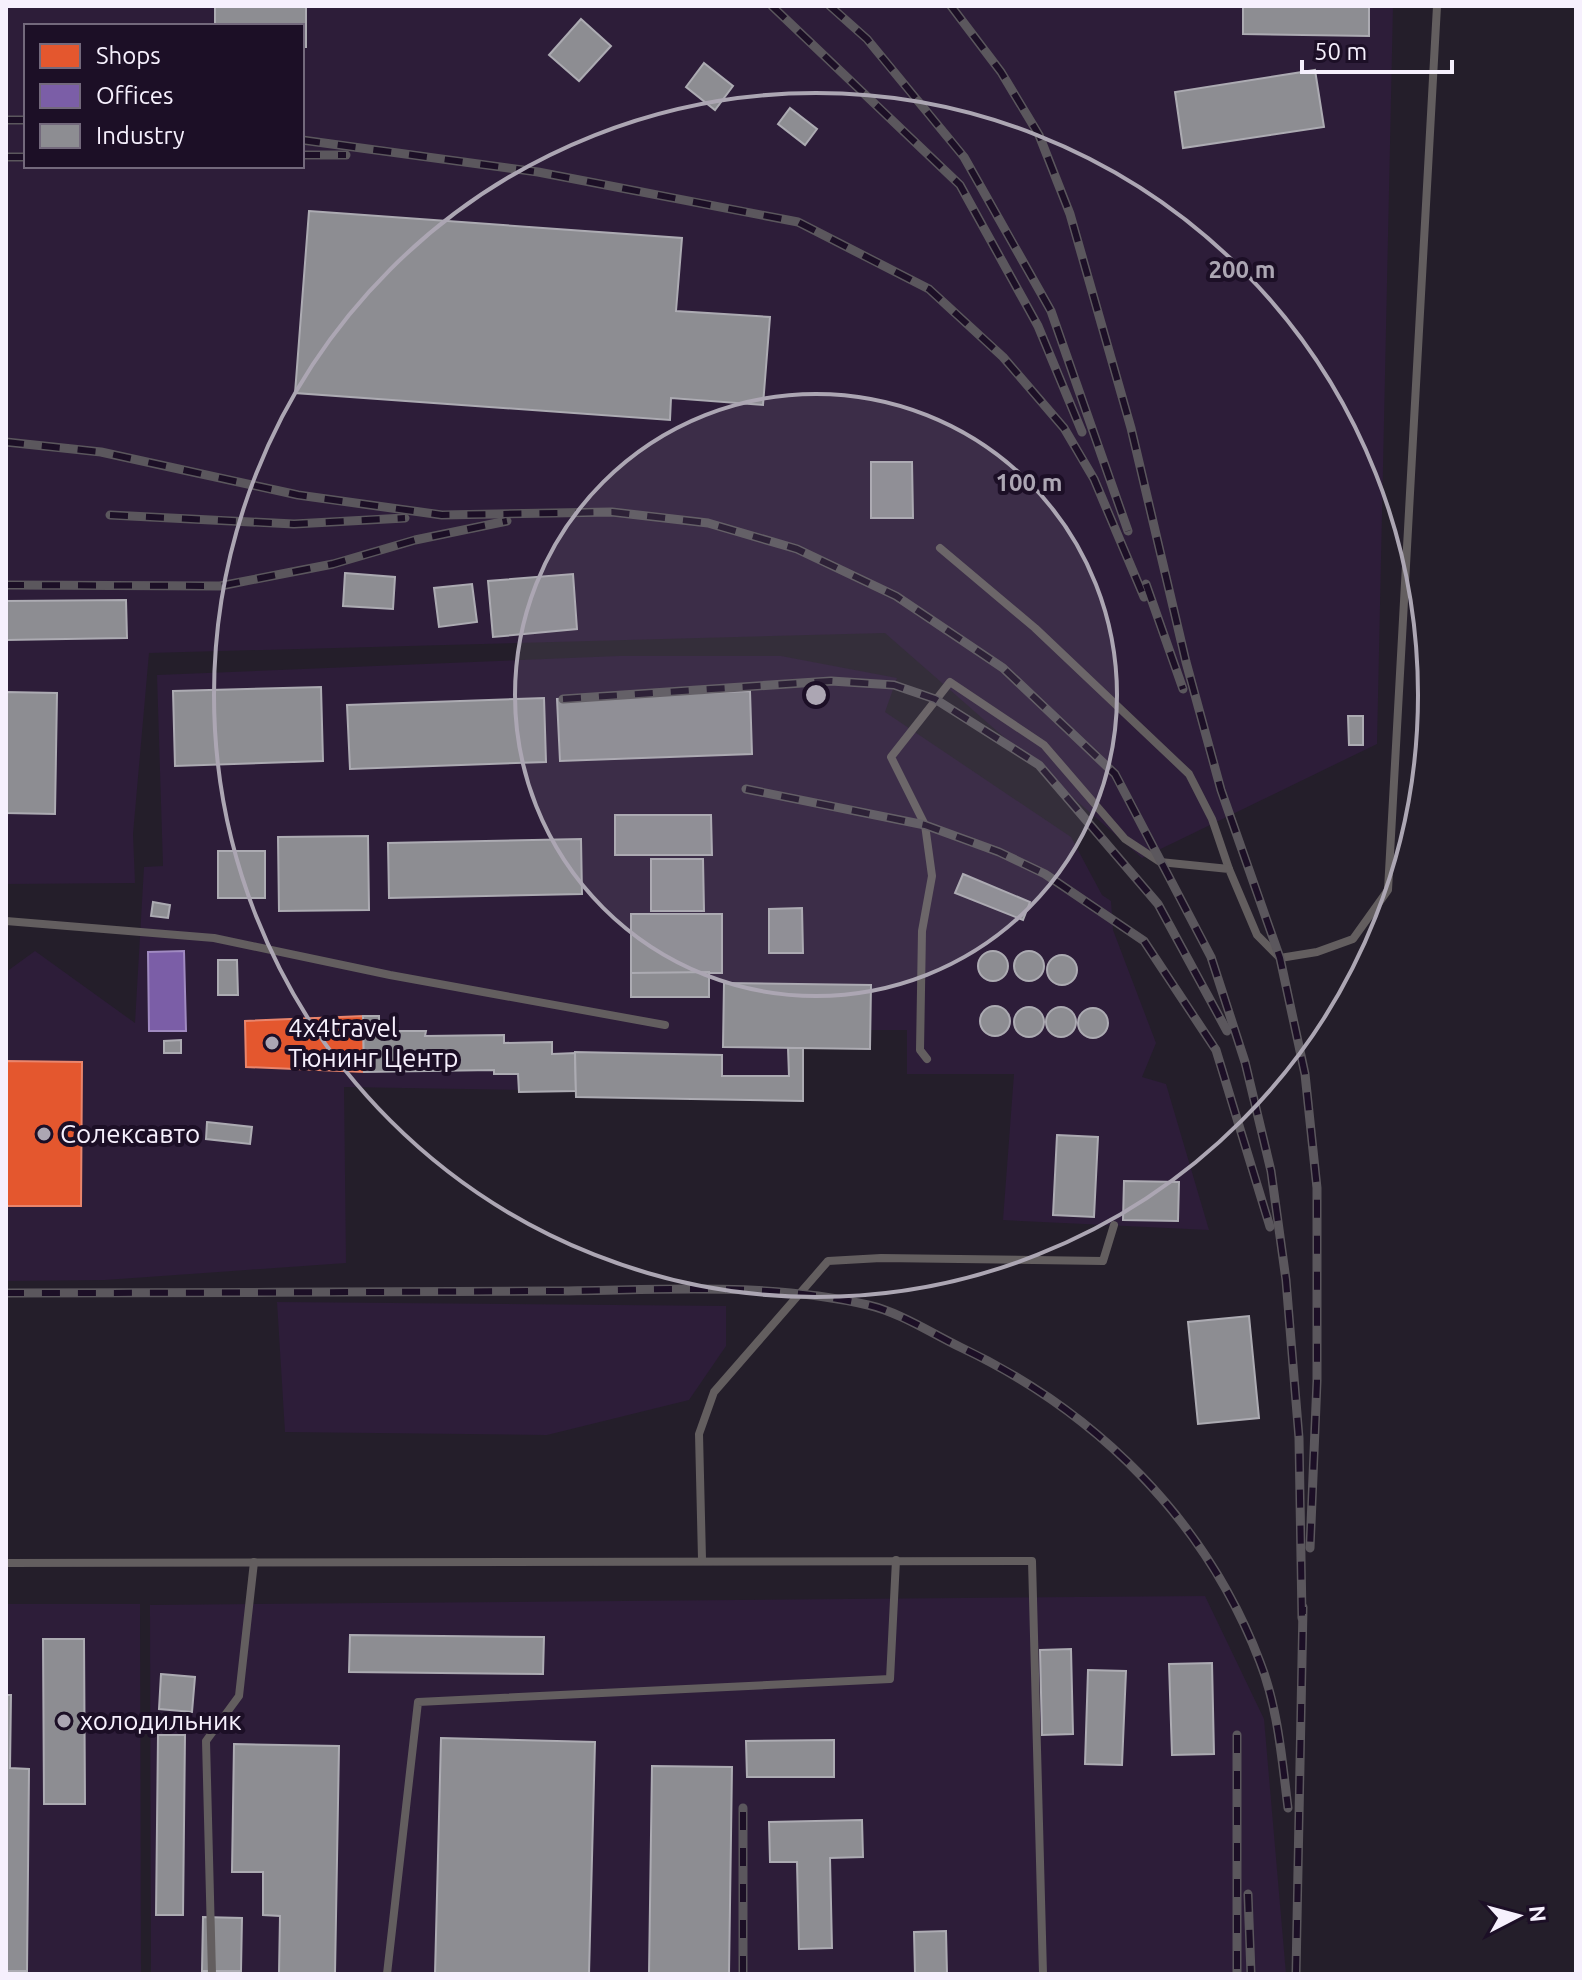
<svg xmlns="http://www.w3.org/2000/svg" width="1582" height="1980" viewBox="0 0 1582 1980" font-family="Ubuntu,sans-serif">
<rect width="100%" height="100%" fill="#241e2a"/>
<g fill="#2d1d39" fill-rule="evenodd">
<path d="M6 6H1393L1377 744 1142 858 885 633 149 653 133 834 135 883 6 884ZM26 26H302V166H26Z"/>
<polygon points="619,656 781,656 897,678 885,712 1071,837 1102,895 1111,901 1113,930 1156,1043 1142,1077 1166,1084 1209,1230 1003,1220 1014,1074 907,1074 907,1030 871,1030 870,1049 803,1048 803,1101 576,1097 576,1091 344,1087 346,1263 105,1280 6,1281 6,972 35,951 135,1023 144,867 163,866 157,675"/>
<polygon points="277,1302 726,1306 726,1346 689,1400 547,1435 285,1432"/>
<polygon points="1205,1596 1264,1719 1286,1974 151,1974 150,1605"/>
<polygon points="6,1604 140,1604 141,1974 6,1974"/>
</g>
<g fill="#e4572e" stroke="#e9856c" stroke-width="2">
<polygon points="363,1016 364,1072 246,1067 245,1021"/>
<polygon points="6,1061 82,1062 81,1206 6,1206"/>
</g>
<polygon fill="#7b5ea7" stroke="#a08ac1" stroke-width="2" points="184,951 186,1031 149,1031 148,952"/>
<g fill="#8d8d92" stroke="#acabb2" stroke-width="2">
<polygon points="306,6 306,47 302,47 302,26 215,26 215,7"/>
<polygon points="1243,6 1369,6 1369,36 1243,34"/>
<polygon points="581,19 611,46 579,81 549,55"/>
<polygon points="704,63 733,86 715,110 686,87"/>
<polygon points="1315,70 1324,127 1183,148 1175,92"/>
<polygon points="790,108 817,129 805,145 778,124"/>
<polygon points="309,211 682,238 676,311 770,317 763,405 671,398 670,420 295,393"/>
<polygon points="871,462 912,462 913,518 871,518"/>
<polygon points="345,573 395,577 393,609 343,606"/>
<polygon points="573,574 577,629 493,637 488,581"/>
<polygon points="472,584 477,622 439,627 434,588"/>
<polygon points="126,600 127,638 6,640 6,601"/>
<polygon points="321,687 323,761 175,766 173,691"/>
<polygon points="750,691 752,754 560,761 557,699"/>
<polygon points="6,692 57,693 55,814 6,813"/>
<polygon points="544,698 546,762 350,769 347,705"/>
<polygon points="1348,716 1363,716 1363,745 1349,745"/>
<polygon points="615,815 711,815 712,855 615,855"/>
<polygon points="368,836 369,910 279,911 278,837"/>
<polygon points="581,839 582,894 389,898 388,843"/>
<rect x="218" y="851" width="47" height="47"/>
<polygon points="651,859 703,859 704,911 651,911"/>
<polygon points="963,874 1030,902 1023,920 955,893"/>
<polygon points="153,902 170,905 168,918 151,916"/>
<polygon points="802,908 803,953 769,953 769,909"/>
<rect x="631" y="914" width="91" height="59"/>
<circle cx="1029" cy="966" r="15"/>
<circle cx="993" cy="966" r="15"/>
<circle cx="1062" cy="970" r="15"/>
<polygon points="218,960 237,960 238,995 218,995"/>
<polygon points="709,972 709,997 631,997 631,973"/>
<polygon points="724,983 871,985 870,1049 723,1047"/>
<circle cx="995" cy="1021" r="15"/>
<circle cx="1061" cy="1022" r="15"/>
<circle cx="1029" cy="1022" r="15"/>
<circle cx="1093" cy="1023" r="15"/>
<polygon points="363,1016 379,1016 379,1031 426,1031 425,1036 504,1035 504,1043 552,1042 552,1054 575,1053 576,1091 519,1092 518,1074 494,1074 494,1070 364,1072"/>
<polygon points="181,1040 181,1053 164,1053 164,1041"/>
<polygon points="788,1048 803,1048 803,1101 576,1097 575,1052 722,1055 722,1076 789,1076"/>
<polygon points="207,1122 252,1127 250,1144 206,1139"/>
<polygon points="1057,1135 1098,1137 1094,1217 1053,1215"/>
<polygon points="1124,1181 1179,1182 1178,1221 1123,1220"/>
<polygon points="1249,1316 1259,1418 1198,1424 1188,1322"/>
<polygon points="350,1635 544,1637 543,1674 349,1672"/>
<polygon points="43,1639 84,1639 85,1804 44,1804"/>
<polygon points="1071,1649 1073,1734 1042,1735 1040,1650"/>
<polygon points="1212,1663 1214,1754 1172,1755 1169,1664"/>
<polygon points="1088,1670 1126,1671 1122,1765 1085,1764"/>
<polygon points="161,1674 195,1677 192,1712 159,1709"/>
<polygon points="6,1695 11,1695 10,1768 29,1769 27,1971 6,1971"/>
<polygon points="158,1735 185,1735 183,1915 156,1915"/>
<polygon points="441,1738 595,1742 589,1974 435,1974"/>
<polygon points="834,1740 834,1777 747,1777 746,1741"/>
<polygon points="234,1744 339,1746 335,1974 279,1974 280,1916 263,1915 263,1872 232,1872"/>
<polygon points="652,1766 732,1767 729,1974 649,1974"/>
<polygon points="862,1820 863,1857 830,1858 832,1948 799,1949 797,1862 770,1862 769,1822"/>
<polygon points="203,1917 242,1918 241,1971 202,1971"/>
<polygon points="946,1931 947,1974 915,1974 914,1932"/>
</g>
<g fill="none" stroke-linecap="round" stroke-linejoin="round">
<g stroke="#635e5f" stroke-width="8">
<polyline points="940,548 1035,628 1189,774 1212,819 1229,869"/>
<polyline points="6,921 214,938 390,975 665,1025"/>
<polyline points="927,1059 920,1050 922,931 932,876 925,825 891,757 950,682 1044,745 1125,839 1160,862 1229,869 1257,935 1280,958 1317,952 1353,939 1388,890 1437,6"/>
<polyline points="702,1559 699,1434 714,1392 828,1261 881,1258 1103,1261 1114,1225"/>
<polyline points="6,1563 1032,1561 1043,1974"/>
<polyline points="212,1974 206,1741 239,1696 254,1562"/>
<polyline points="387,1974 418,1702 890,1679 896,1560"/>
</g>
<defs>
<g id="rail">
<polyline points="772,6 960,185 1038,326 1082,432"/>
<polyline points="830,6 867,39 964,157 1051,311 1128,531"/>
<polyline points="951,6 1001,72 1039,135 1070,214 1131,428 1186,662 1221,790 1280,958 1305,1074 1317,1188 1317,1381 1310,1548"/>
<polyline points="6,120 26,120"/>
<polyline points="302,140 538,172 798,222 929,289 1003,357 1064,428 1094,479 1144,597"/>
<polyline points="302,155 346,155"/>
<polyline points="6,157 26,157"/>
<polyline points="6,442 101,452 298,495 442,515 612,512 708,523 797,549 896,596 1003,668 1115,774 1211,957 1245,1062 1271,1171 1286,1280 1299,1438 1302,1618"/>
<polyline points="110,515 294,524 405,518"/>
<polyline points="1146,584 1183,689"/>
<polyline points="6,585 220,586 333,564 415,540 507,521"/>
<polyline points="563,699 831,681 894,685 935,699 1039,765 1158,904 1227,1031"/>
<polyline points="746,789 925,825 999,852 1045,874 1144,941 1216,1050 1270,1227"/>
<path d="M6 1293C186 1293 367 1292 547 1291 652 1291 764 1281 868 1305 899 1312 931 1333 960 1347 1096 1411 1206 1520 1260 1662 1278 1708 1282 1760 1288 1808"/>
<polyline points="1237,1735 1237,1974"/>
<polyline points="1248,1894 1251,1974"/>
<polyline points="743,1974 743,1808"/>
<polyline points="1296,1974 1303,1607"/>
</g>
</defs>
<use href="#rail" stroke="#5b575d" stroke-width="9"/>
<use href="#rail" stroke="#1c0f26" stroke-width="6" stroke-dasharray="18" stroke-linecap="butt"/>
</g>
<circle cx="816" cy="695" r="301" fill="#aca6b3" fill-opacity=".12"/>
<g fill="none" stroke="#aca6b3" stroke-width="4">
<circle cx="816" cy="695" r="301"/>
<circle cx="816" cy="695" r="602"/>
</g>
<g fill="#aca6b3" stroke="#1c0f26" stroke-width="3">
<circle cx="272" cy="1043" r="8"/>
<circle cx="44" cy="1134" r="8"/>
<circle cx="64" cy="1721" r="8"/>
</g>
<g text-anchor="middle" stroke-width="8" stroke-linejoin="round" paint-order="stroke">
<g font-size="26" fill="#f6f0fd" stroke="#1c0f26" text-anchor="start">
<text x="288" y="1037">4x4travel<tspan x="288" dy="30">Тюнинг Центр</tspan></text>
<text x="60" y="1143">Солексавто</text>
<text x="80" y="1730">холодильник</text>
</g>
</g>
<circle cx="816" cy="695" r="12" fill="#aca6b3" stroke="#1c0f26" stroke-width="4"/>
<g font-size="24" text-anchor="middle" font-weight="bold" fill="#aca6b3" stroke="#1c0f26" stroke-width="8" stroke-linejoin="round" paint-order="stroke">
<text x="1242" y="278">200 m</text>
<text x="1029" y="491">100 m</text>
</g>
<rect width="1582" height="1980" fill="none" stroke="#f6f0fd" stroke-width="16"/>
<rect x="24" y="24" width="280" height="144" fill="#1c0f26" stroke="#73697c" stroke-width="2"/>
<rect x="40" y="44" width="40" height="24" fill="#e4572e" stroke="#73697c" stroke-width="2"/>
<text x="96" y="64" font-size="24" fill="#f6f0fd">Shops</text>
<rect x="40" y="84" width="40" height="24" fill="#7b5ea7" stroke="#73697c" stroke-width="2"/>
<text x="96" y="104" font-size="24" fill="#f6f0fd">Offices</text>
<rect x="40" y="124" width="40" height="24" fill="#8d8d92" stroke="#73697c" stroke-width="2"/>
<text x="96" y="144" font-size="24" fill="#f6f0fd">Industry</text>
<g transform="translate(1518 1916) rotate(84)" stroke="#1c0f26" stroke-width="6" paint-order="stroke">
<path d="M0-6L14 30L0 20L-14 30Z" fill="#f6f0fd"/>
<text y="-12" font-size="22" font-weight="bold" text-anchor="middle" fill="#f6f0fd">N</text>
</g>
<path d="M1302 60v12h150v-12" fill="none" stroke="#f6f0fd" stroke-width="4"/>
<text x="1314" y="60" font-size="24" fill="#f6f0fd" stroke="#1c0f26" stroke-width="6" paint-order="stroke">50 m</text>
</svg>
